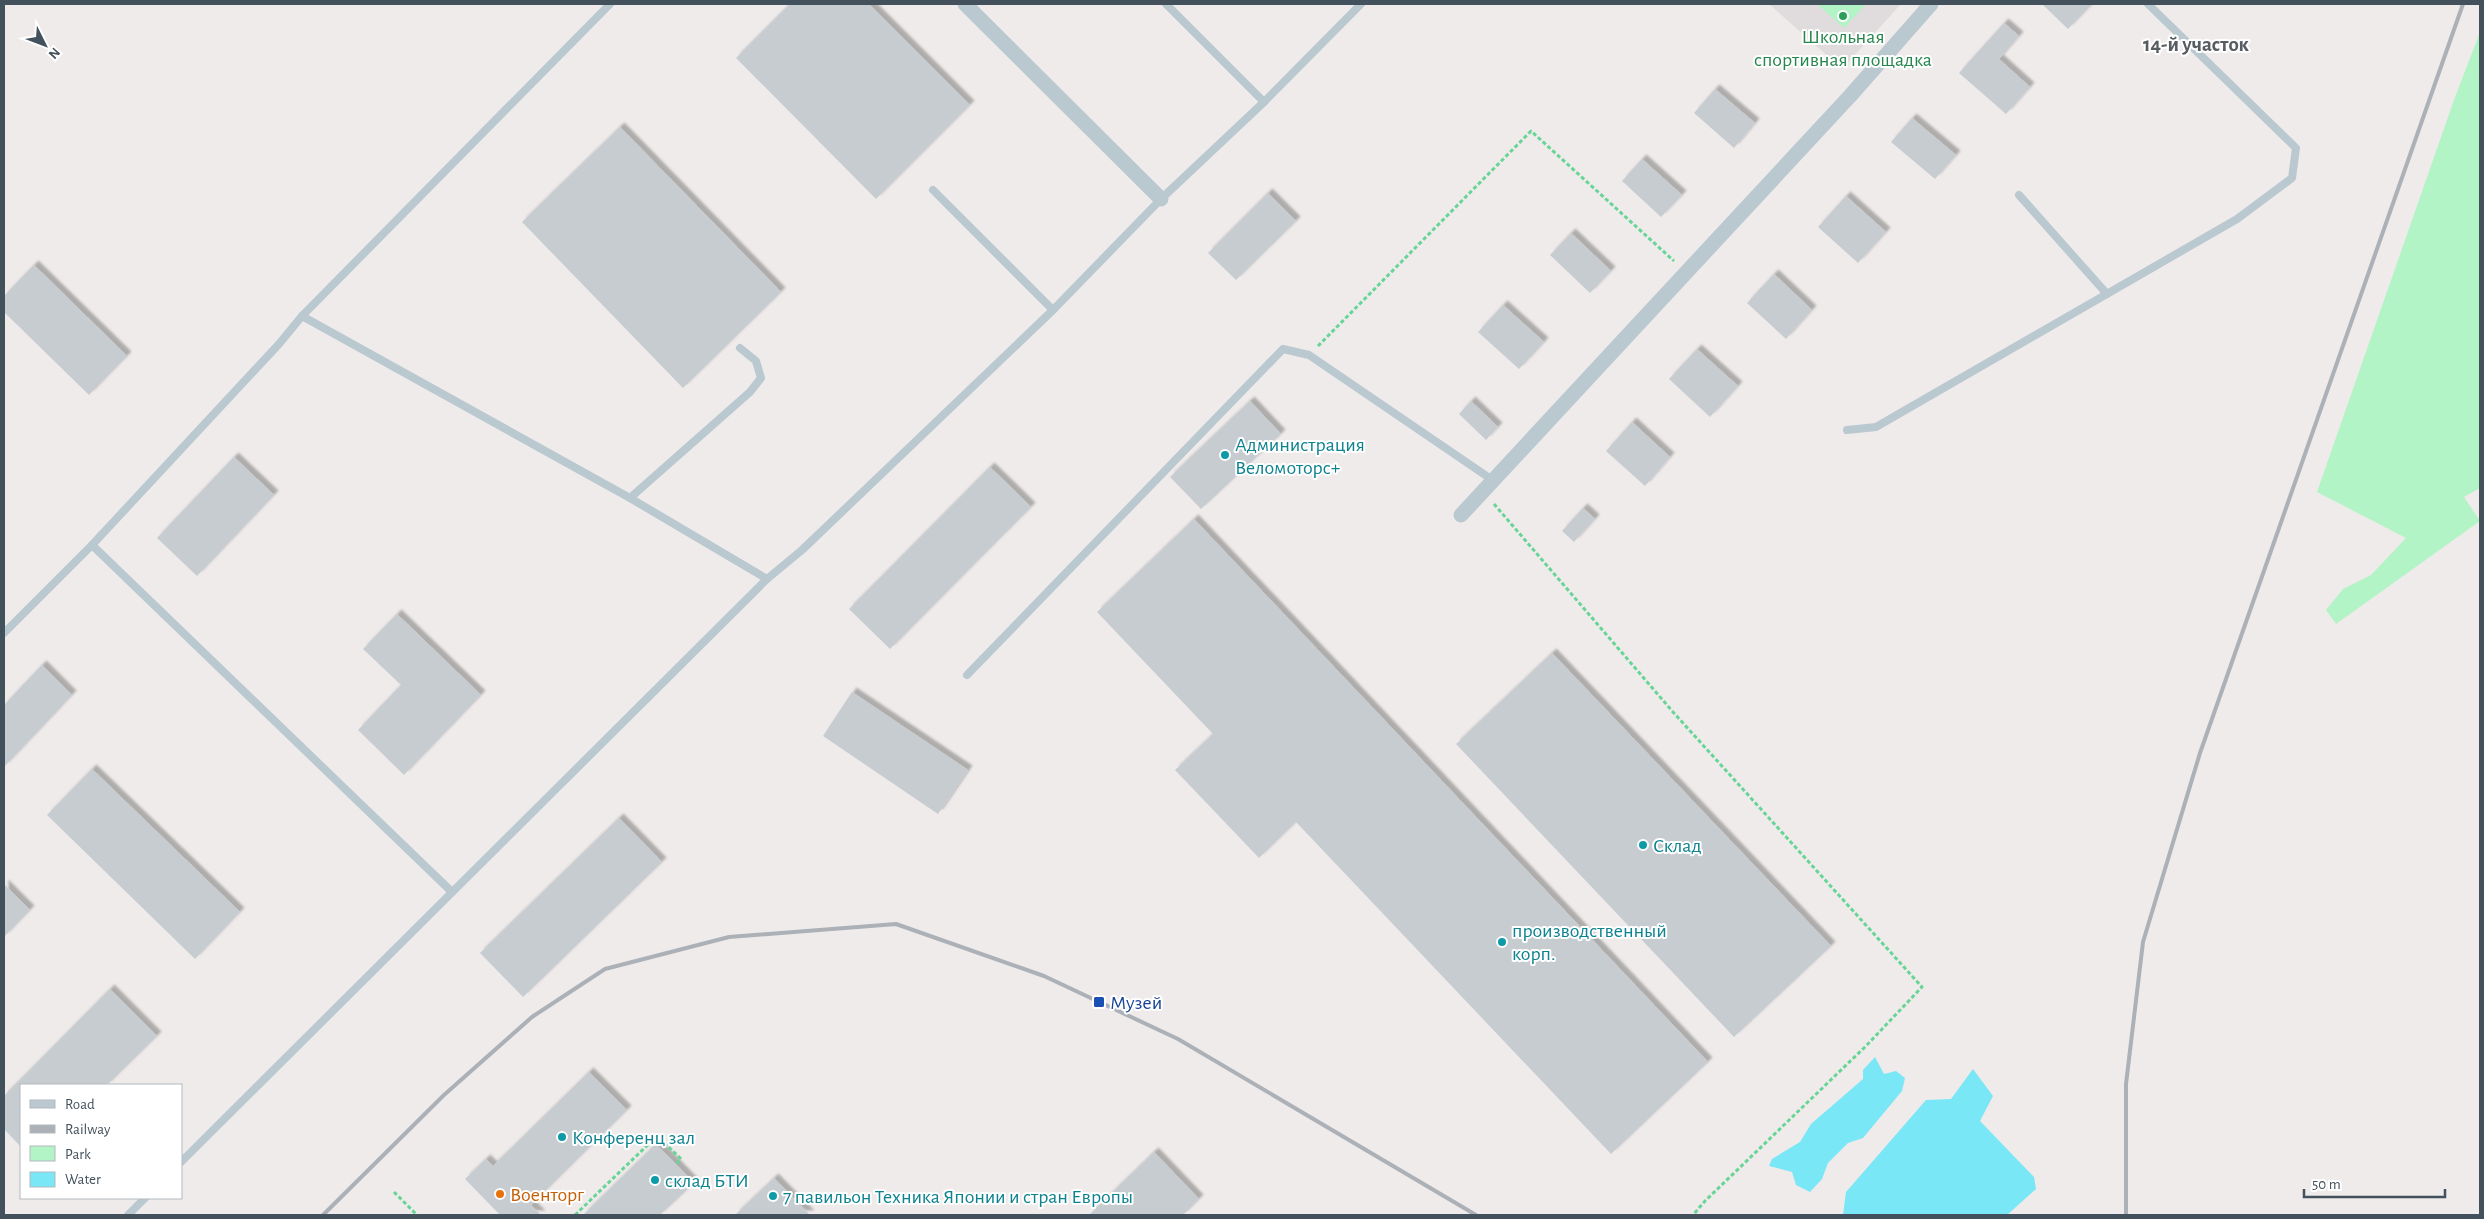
<svg xmlns="http://www.w3.org/2000/svg" width="2484" height="1219" viewBox="0 0 2484 1219" font-family="'Alegreya Sans',sans-serif">
<defs>
<filter id="shadow"><feDropShadow dx="4.5" dy="-4.5" stdDeviation="1" flood-color="#0004"/></filter>
</defs>
<rect width="100%" height="100%" fill="#efebeb"/>
<polygon fill="#e0dcdd" points="1769,4 1901,4 1842,69"/>
<g fill="#b2f4c5">
<polygon points="1817,4 1866,4 1844,28"/>
<polygon points="2480,32 2480,488 2464,497 2480,521 2336,624 2326,610 2343,589 2371,575 2406,538 2317,492 2454,100"/>
</g>
<g fill="#79e7f6">
<polygon points="1875,1057 1884,1074 1896,1071 1905,1078 1902,1091 1863,1138 1848,1143 1828,1163 1822,1179 1810,1192 1796,1185 1792,1172 1769,1166 1772,1159 1800,1142 1811,1124 1863,1079 1863,1070"/>
<polygon points="1973,1069 1993,1096 1980,1121 2034,1177 2036,1189 2007,1215 1843,1215 1846,1192 1926,1100 1951,1099"/>
</g>
<g fill="#c7ccd1" filter="url(#shadow)">
<polygon points="790,4 869,4 970,105 876,199 736,58"/>
<polygon points="2042,4 2092,4 2068,29"/>
<polygon points="2004,23 2019,36 1999,59 2030,87 2006,114 1959,73"/>
<polygon points="1715,89 1755,123 1734,148 1694,113"/>
<polygon points="1912,118 1956,155 1935,179 1891,142"/>
<polygon points="620,127 781,292 683,388 522,222"/>
<polygon points="1642,159 1682,195 1661,217 1622,181"/>
<polygon points="1268,193 1296,221 1236,280 1208,253"/>
<polygon points="1846,196 1886,232 1858,263 1818,227"/>
<polygon points="1571,233 1611,271 1590,293 1550,255"/>
<polygon points="34,265 127,356 89,395 4,312 4,296"/>
<polygon points="1774,274 1812,310 1786,339 1747,303"/>
<polygon points="1503,305 1544,342 1519,369 1478,332"/>
<polygon points="1697,349 1738,386 1710,417 1669,379"/>
<polygon points="1250,401 1281,434 1201,509 1170,477"/>
<polygon points="1471,401 1498,427 1486,440 1459,414"/>
<polygon points="1632,422 1670,457 1645,486 1606,451"/>
<polygon points="234,457 274,495 197,576 157,538"/>
<polygon points="990,467 1031,507 890,649 849,609"/>
<polygon points="1583,508 1595,519 1574,542 1562,531"/>
<polygon points="1194,519 1708,1062 1611,1154 1296,822 1259,858 1175,770 1213,734 1097,612"/>
<polygon points="397,614 481,695 404,775 358,730 401,685 363,649"/>
<polygon points="1552,653 1831,946 1734,1037 1456,744"/>
<polygon points="42,665 72,695 4,767 4,705"/>
<polygon points="852,692 968,770 938,814 823,736"/>
<polygon points="92,769 240,912 195,959 47,815"/>
<polygon points="619,818 662,862 523,997 480,953"/>
<polygon points="4,884 30,910 4,937"/>
<polygon points="110,989 157,1036 107,1085 21,1085 21,1147 4,1129 4,1096"/>
<polygon points="589,1072 627,1110 531,1205 541,1215 500,1215 465,1179 486,1159 493,1166"/>
<polygon points="656,1144 694,1183 660,1215 583,1215"/>
<polygon points="1154,1152 1199,1199 1183,1215 1089,1215"/>
<polygon points="774,1178 810,1215 735,1215"/>
</g>
<g fill="none" stroke-linecap="round" stroke-linejoin="round">
<g stroke="#66d595" stroke-width="3" stroke-dasharray="4 2.5" stroke-linecap="butt">
<polyline points="1318,346 1531,131 1674,261"/>
<polyline points="1494,504 1673,712 1922,987 1865,1047 1705,1201 1693,1215"/>
<polyline points="394,1192 417,1215"/>
<polyline points="575,1215 657,1136 681,1159 675,1165"/>
</g>
<g stroke="#bac8d0" stroke-width="8">
<polyline points="1166,4 1264,102"/>
<polyline points="933,190 1053,310"/>
<polyline points="2019,195 2107,294"/>
<polyline points="302,316 630,498 767,579"/>
<polyline points="1847,430 1876,427 2237,219 2292,178 2296,148 2148,4"/>
<polyline points="630,498 750,392 761,378 756,361 740,348"/>
<polyline points="92,545 452,892"/>
<polyline points="4,633 92,545 279,344 302,316 610,4"/>
<polyline points="967,675 1283,349 1309,355 1491,479"/>
<polyline points="181,1162 767,579 802,550 1053,310 1161,199 1264,102 1361,4"/>
<polyline points="128,1215 145,1198"/>
</g>
<g stroke="#bac8d0" stroke-width="15">
<polyline points="965,4 1161,199"/>
<polyline points="1461,515 1850,96 1931,4"/>
</g>
<g stroke="#acb1b7" stroke-width="4">
<polyline points="323,1215 444,1095 532,1017 605,969 729,937 896,924 1044,976 1178,1039 1476,1215"/>
<polyline points="2126,1215 2126,1084 2143,942 2200,753 2463,4"/>
</g>
</g>
<circle fill="#2e9e5b" stroke="#fff" stroke-width="2" cx="1843" cy="16" r="5"/>
<g fill="#0f9aa8" stroke="#fff" stroke-width="2">
<circle cx="1225" cy="455" r="5"/>
<circle cx="1643" cy="845" r="5"/>
<circle cx="1502" cy="942" r="5"/>
<circle cx="562" cy="1137" r="5"/>
<circle cx="655" cy="1180" r="5"/>
<circle cx="773" cy="1196" r="5"/>
</g>
<rect fill="#1a4fb4" stroke="#fff" stroke-width="2" x="1093" y="996" width="12" height="12" rx="2.5"/>
<circle fill="#e8710a" stroke="#fff" stroke-width="2" cx="500" cy="1194" r="5"/>
<g text-anchor="middle" stroke-width="4" stroke-linejoin="round" paint-order="stroke">
<g font-size="20" fill="#27864d" stroke="#fff">
<text x="1843" y="43">Школьная<tspan x="1843" dy="23">спортивная площадка</tspan></text>
</g>
<g font-size="20" fill="#0d838f" stroke="#fff" text-anchor="start">
<text x="1235" y="451">Администрация<tspan x="1235" dy="23">Веломоторс+</tspan></text>
<text x="1653" y="852">Склад</text>
<text x="1512" y="937">производственный<tspan x="1512" dy="23">корп.</tspan></text>
<text x="572" y="1144">Конференц зал</text>
<text x="665" y="1187">склад БТИ</text>
<text x="783" y="1203">7 павильон Техника Японии и стран Европы</text>
</g>
<g font-size="20" fill="#164399" stroke="#fff" text-anchor="start">
<text x="1110" y="1009">Музей</text>
</g>
<g font-size="20" fill="#c56008" stroke="#fff" text-anchor="start">
<text x="510" y="1201">Военторг</text>
</g>
<g font-size="21" font-weight="bold" fill="#575d61" stroke="#fff">
<text x="2196" y="51">14-й участок</text>
</g>
</g>
<rect width="2484" height="1219" fill="none" stroke="#42515b" stroke-width="10"/>
<rect x="20" y="1084" width="162" height="115" fill="#ffffff" stroke="#b3b9bd"/>
<rect x="30" y="1100" width="25" height="8" fill="#bac8d0" stroke="#b3b9bd"/>
<text x="65" y="1109" font-size="15" fill="#42515b">Road</text>
<rect x="30" y="1125" width="25" height="8" fill="#acb1b7" stroke="#b3b9bd"/>
<text x="65" y="1134" font-size="15" fill="#42515b">Railway</text>
<rect x="30" y="1146" width="25" height="15" fill="#b2f4c5" stroke="#b3b9bd"/>
<text x="65" y="1159" font-size="15" fill="#42515b">Park</text>
<rect x="30" y="1172" width="25" height="15" fill="#79e7f6" stroke="#b3b9bd"/>
<text x="65" y="1184" font-size="15" fill="#42515b">Water</text>
<g transform="translate(45 45) rotate(132)" stroke="#ffffff" stroke-width="4" paint-order="stroke">
<path d="M0-4L9 19L0 12L-9 19Z" fill="#42515b"/>
<text y="-8" font-size="14" font-weight="bold" text-anchor="middle" fill="#42515b">N</text>
</g>
<path d="M2304 1189v8h141v-8" fill="none" stroke="#42515b" stroke-width="2.5"/>
<text x="2312" y="1189" font-size="15" fill="#42515b" stroke="#ffffff" stroke-width="4" paint-order="stroke">50 m</text>
</svg>
